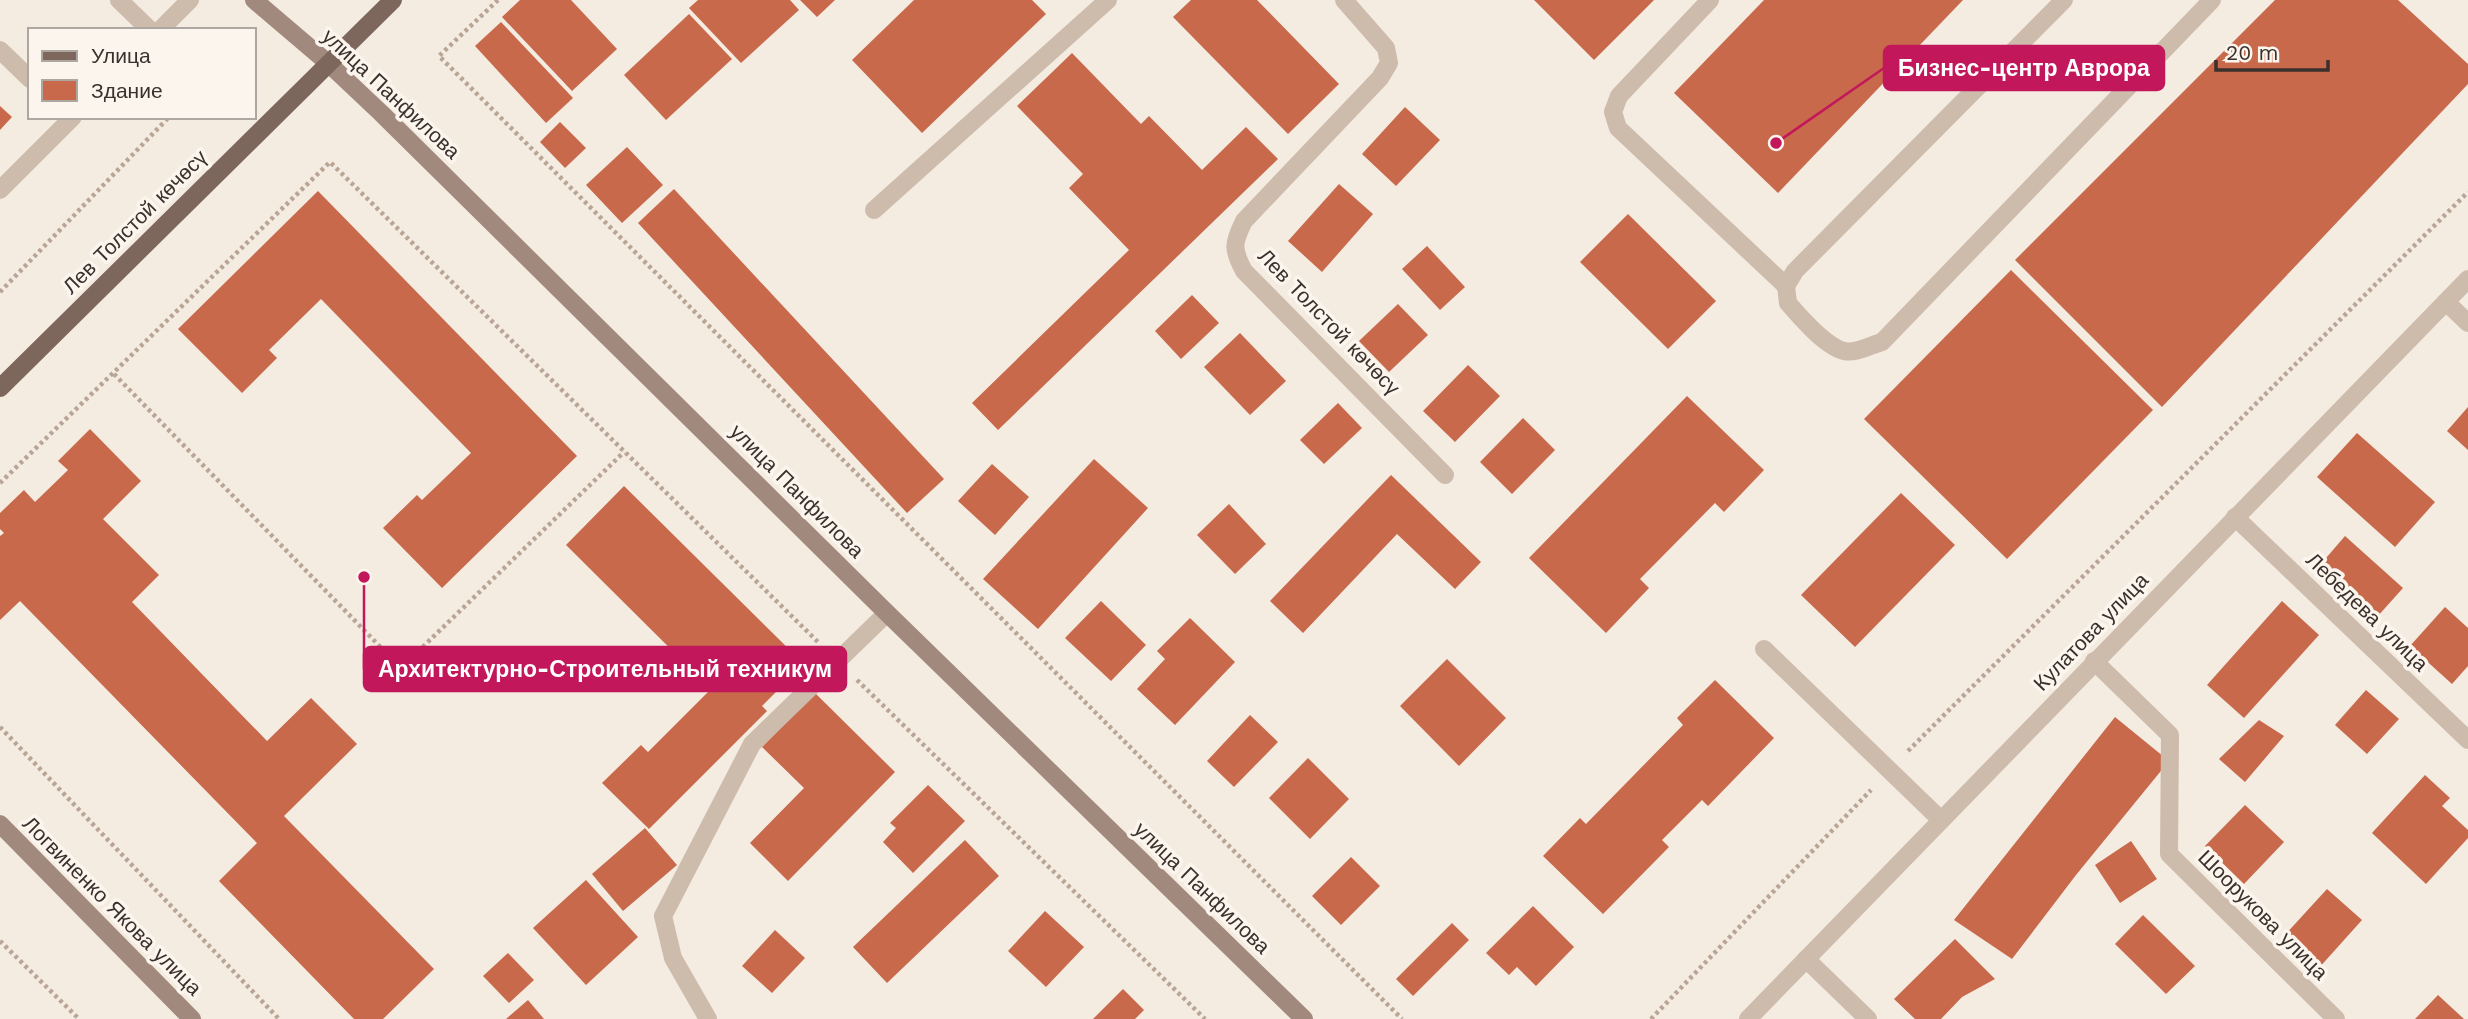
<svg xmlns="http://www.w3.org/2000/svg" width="2468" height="1019" viewBox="0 0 2468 1019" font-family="'Work Sans',sans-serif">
<rect width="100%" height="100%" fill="#f4ebe1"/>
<g fill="#c8694b">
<polygon points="520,0 571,0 617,49 572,91 502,17"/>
<polygon points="698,0 790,0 799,10 741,63 689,8"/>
<polygon points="800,0 835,0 817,17"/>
<polygon points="914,0 1032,0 1046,14 922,133 852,60"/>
<polygon points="1191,0 1257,0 1339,84 1288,134 1173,17"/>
<polygon points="1534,0 1654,0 1594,60"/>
<polygon points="1764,0 1963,0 1778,193 1674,93"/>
<polygon points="2275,0 2398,0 2468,64 2468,84 2162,407 2015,260"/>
<polygon points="689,14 732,59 666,120 624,75"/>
<polygon points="501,22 573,98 546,123 475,46"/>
<polygon points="1072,53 1141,124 1149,116 1202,170 1246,127 1278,159 998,430 972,403 1129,250 1069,188 1083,174 1017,106"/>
<polygon points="0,106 12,117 0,130"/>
<polygon points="1405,107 1440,140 1396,186 1362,154"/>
<polygon points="560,122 586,148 565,168 540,142"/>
<polygon points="627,147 663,185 622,223 586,185"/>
<polygon points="1339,184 1373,214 1322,272 1288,241"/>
<polygon points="674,189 944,479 907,513 638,223"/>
<polygon points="318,191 577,456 442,588 383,528 417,495 422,500 471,453 321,299 269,350 277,358 242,393 178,329"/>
<polygon points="1628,214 1716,301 1668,349 1580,262"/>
<polygon points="1427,246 1465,287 1440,310 1402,269"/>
<polygon points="2011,270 2153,410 2007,559 1864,419"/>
<polygon points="1192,295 1219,323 1181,359 1155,331"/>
<polygon points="1398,304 1428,335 1389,372 1359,341"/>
<polygon points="1240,333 1286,381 1250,415 1204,367"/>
<polygon points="1468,365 1500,396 1455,442 1423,411"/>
<polygon points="1687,396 1764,470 1724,512 1715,503 1640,579 1649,588 1606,633 1529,558"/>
<polygon points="1338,403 1362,428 1324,464 1300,440"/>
<polygon points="2468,407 2468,450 2447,431"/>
<polygon points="1523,418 1555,450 1512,494 1480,462"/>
<polygon points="90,429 141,481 103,519 159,575 132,602 267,741 311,698 357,744 284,816 434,969 383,1019 354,1019 219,881 257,843 20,601 0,620 0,536 4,533 0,529 0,513 24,490 35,502 68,470 58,461"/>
<polygon points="2357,433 2435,502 2395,547 2317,477"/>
<polygon points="1094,459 1148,508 1038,629 983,579"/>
<polygon points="992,464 1029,497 995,535 958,501"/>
<polygon points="1391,475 1481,562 1455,589 1397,534 1303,633 1270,601"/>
<polygon points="624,486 804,664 762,706 767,711 649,829 602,783 641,745 648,752 711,689 566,545"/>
<polygon points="1901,493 1955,545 1855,647 1801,595"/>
<polygon points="1229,504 1266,544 1235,574 1197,535"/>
<polygon points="2345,536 2403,588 2377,617 2320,565"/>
<polygon points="1101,601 1146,645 1111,681 1065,638"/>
<polygon points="2282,601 2319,635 2244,718 2207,685"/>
<polygon points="2445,607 2468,628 2468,666 2452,684 2410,646"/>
<polygon points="1190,618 1235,662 1175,725 1137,689 1165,659 1157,651"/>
<polygon points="1447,659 1506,718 1459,766 1400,706"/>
<polygon points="1715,680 1774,738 1708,806 1702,800 1662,840 1669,847 1603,914 1543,856 1580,818 1586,824 1683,725 1677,718"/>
<polygon points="2366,690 2399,719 2367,754 2335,725"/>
<polygon points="815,693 895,772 788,881 750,843 804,788 762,747"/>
<polygon points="1250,715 1278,742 1234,787 1207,761"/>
<polygon points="2115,717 2169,761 2076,875 2012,959 1954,920"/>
<polygon points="2259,720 2284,736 2245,782 2219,759"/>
<polygon points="1308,758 1349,799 1310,839 1269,798"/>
<polygon points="2425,775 2450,798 2442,806 2468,830 2468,838 2426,884 2372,833"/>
<polygon points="928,785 965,821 913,873 883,842 896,828 890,823"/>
<polygon points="2245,805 2284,842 2244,884 2205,846"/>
<polygon points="645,828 677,865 623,911 592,874"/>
<polygon points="965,840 999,876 887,983 853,947"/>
<polygon points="2131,841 2157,879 2120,903 2095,865"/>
<polygon points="1351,857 1380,886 1341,925 1312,896"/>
<polygon points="586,880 638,937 586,985 533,928"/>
<polygon points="2327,889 2362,920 2318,969 2283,937"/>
<polygon points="1533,906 1574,947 1536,986 1517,967 1509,975 1486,953"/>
<polygon points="1045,911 1084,947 1046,987 1008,951"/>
<polygon points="2143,915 2195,966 2166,994 2115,944"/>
<polygon points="1452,923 1469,940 1413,996 1396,979"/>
<polygon points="775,930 805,958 772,993 742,966"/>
<polygon points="1955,939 1995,979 1962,997 1941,1019 1915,1019 1894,999"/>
<polygon points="508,953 534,980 509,1003 483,976"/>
<polygon points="1123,989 1144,1010 1135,1019 1093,1019"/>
<polygon points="2438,995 2464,1019 2415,1019"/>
<polygon points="528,1000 544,1019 506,1019"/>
</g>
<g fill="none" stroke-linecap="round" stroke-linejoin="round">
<g stroke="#b9a596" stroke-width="4.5" stroke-dasharray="3.5 3.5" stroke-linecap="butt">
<polyline points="498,0 439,56 1402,1019"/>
<polyline points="0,292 169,117"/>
<polyline points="114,374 401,668 624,452"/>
<polyline points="0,483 330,162 818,642"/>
<polyline points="857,680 1205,1019"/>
<polyline points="0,727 279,1019"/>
<polyline points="1908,751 2468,192"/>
<polyline points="0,941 79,1019"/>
<polyline points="1651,1019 1871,790"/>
</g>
<g stroke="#cdbbac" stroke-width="18">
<polyline points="119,0 150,30"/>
<polyline points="1710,0 1619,96 1613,112 1618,128 1786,286"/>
<path d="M2064 0 1795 271 1786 286 1788 303C1800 317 1825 346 1844 351 1855 354 1871 345 1882 342L2212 0"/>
<polyline points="160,30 190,0"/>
<polyline points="0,50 30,79"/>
<polyline points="0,190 73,117"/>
<polyline points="874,210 1108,0"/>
<polyline points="1764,649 1941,820"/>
<polyline points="708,1019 673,958 663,916 752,744 887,613"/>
</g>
<g stroke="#cdbbac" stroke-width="18">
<path d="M1344 0 1386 48 1389 63 1380 78 1244 221C1233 243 1232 249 1244 271L1445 475"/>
<polyline points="2446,302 2468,323"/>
<polyline points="2235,517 2468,740"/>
<polyline points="2094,661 2170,735 2169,854 2336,1019"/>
<polyline points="1806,959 1868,1019"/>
<polyline points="1748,1019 2468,279"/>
</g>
<g stroke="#a18a7d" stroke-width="18">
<polyline points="254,0 328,63 381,113 887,613 1304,1019"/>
<polyline points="0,824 192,1019"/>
</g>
<polyline stroke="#7d675c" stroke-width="18" points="0,388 393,0"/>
</g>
<g text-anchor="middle" stroke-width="7" stroke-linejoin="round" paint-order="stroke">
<g font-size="21" fill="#3b302b" stroke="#fbf5ee">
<text transform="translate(391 94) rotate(43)" y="7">улица Панфилова</text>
<text transform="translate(135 222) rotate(-45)" y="7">Лев Толстой көчөсү</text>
<text transform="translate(1329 322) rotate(46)" y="7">Лев Толстой көчөсү</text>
<text transform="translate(797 491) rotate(45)" y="7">улица Панфилова</text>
<text transform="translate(2367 612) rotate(44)" y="7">Лебедева улица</text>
<text transform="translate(2091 632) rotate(-46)" y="7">Кулатова улица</text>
<text transform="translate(1202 888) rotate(44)" y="7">улица Панфилова</text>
<text transform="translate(112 906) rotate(45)" y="7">Логвиненко Якова улица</text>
<text transform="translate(2263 915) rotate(45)" y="7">Шоорукова улица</text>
</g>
</g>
<path fill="none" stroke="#c2185b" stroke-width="2.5" d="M1776 143L1884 68M364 577L364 669"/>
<g fill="#c2185b" stroke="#fbf5ee" stroke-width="2.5">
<circle cx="1776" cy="143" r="7"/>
<circle cx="364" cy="577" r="7"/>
</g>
<g fill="#c2185b" stroke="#c2185b" stroke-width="2.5">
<rect x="1884" y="46" width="280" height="44" rx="7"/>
<rect x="364" y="647" width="482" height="44" rx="7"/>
</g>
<g font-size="23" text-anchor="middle" font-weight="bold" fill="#fff">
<text x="2024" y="76">Бизнес-центр Аврора</text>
<text x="605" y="677">Архитектурно-Строительный техникум</text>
</g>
<rect x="28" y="28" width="228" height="91" fill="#fbf5ee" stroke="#aea6a0" stroke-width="2"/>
<rect x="42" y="51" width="35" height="10" fill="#7d675c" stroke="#aea6a0" stroke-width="2"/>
<text x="91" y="63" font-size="21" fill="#3b302b">Улица</text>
<rect x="42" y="80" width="35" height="21" fill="#c8694b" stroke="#aea6a0" stroke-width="2"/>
<text x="91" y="98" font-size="21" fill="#3b302b">Здание</text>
<path d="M2216 60v10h112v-10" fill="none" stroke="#3b302b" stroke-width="3.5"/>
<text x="2226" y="60" font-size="21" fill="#3b302b" stroke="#fbf5ee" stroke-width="5" paint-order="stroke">20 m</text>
</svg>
